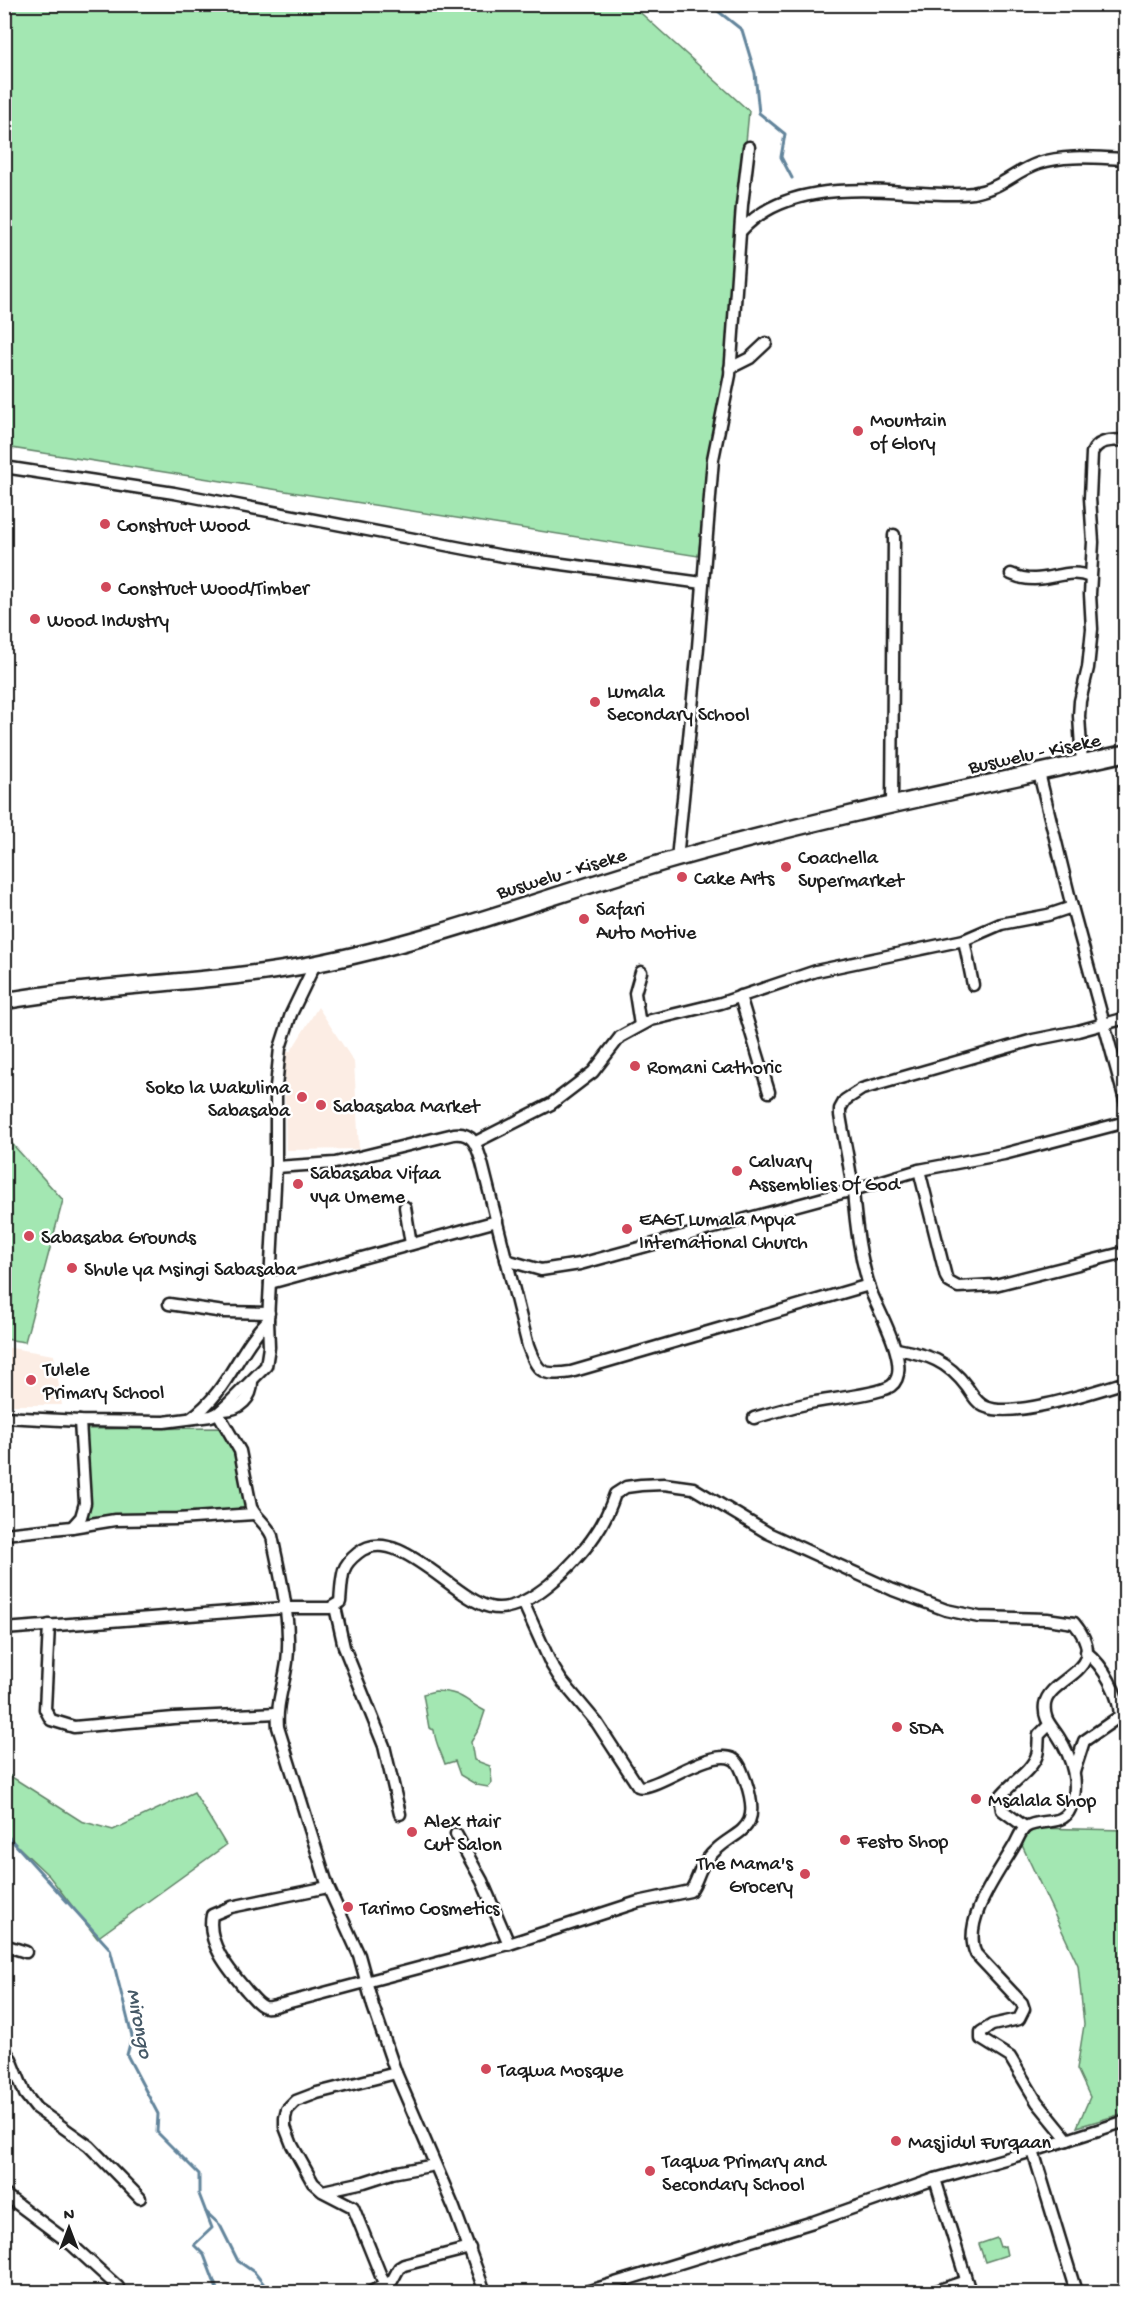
<svg xmlns="http://www.w3.org/2000/svg" width="1130" height="2297" viewBox="0 0 1130 2297" font-family="'Gochi Hand',sans-serif">
<rect width="100%" height="100%" fill="#fff"/>
<filter id="ink" filterUnits="userSpaceOnUse"><feTurbulence type="fractalNoise" baseFrequency=".0167" numOctaves="2"/><feDisplacementMap in="SourceGraphic" scale="12" xChannelSelector="R" yChannelSelector="G"/><feConvolveMatrix kernelMatrix="1 2 1 2 8 2 1 2 1" color-interpolation-filters="sRGB"/></filter>
<g filter="url(#ink)">
<g fill="#fcede4">
<polygon points="318,1007 354,1062 359,1149 286,1150 284,1052 291,1051"/>
<polygon points="5,1347 54,1355 62,1405 5,1405"/>
</g>
<g fill="#a3e7b2" stroke="#608267" stroke-width="1.5">
<polygon points="628,4 643,15 749,111 724,371 698,556 5,447 4,5"/>
<polygon points="5,1136 63,1200 25,1342 5,1339"/>
<polygon points="227,1428 251,1515 83,1521 80,1429"/>
<path d="M435 1691C463 1692 462 1699 485 1711L479 1729 471 1742 474 1760 490 1766 492 1782 488 1787 477 1785 460 1775 455 1761 445 1764C441 1752 435 1743 434 1730L429 1728 423 1694Z"/>
<polygon points="4,1772 81,1821 113,1830 194,1792 226,1845 97,1938 49,1876 5,1834"/>
<polygon points="1032,1828 1125,1830 1125,2113 1077,2127 1090,2097 1077,2069 1084,2025 1078,1965 1021,1843"/>
<polygon points="997,2238 1000,2247 1005,2246 1007,2255 985,2262 979,2244"/>
</g>
<g fill="none" stroke-linecap="round" stroke-linejoin="round">
<g stroke="#63859c" stroke-width="3">
<polyline points="709,4 742,30 755,73 759,113 785,134 781,157 792,178"/>
<polyline points="4,1832 110,1949 132,2036 127,2055 158,2114 157,2132 199,2174 199,2194 212,2228 194,2245 204,2255 218,2292"/>
<polyline points="206,2212 220,2225 238,2261 254,2272 266,2287 264,2292"/>
</g>
<defs>
<g id="minor">
<path d="M741 231C780 187 849 188 904 192 927 193 949 196 973 193 1003 188 1013 172 1039 163 1066 154 1097 158 1126 159"/>
<polyline points="730,368 750,358 766,343"/>
<polyline points="4,467 174,493 503,556 702,583"/>
<path d="M1011 574C1043 589 1064 565 1090 577"/>
<path d="M1082 763 1079 716 1080 701 1088 668 1092 629 1090 594 1093 542 1090 498 1092 453C1098 439 1112 441 1126 440"/>
<polyline points="1039,773 1072,907 1126,1104"/>
<polyline points="892,805 894,535"/>
<polyline points="677,859 698,647 713,459 730,375 742,205 749,147"/>
<polyline points="964,940 973,985"/>
<polyline points="740,996 769,1092"/>
<polyline points="640,1025 635,993 641,972"/>
<polyline points="476,1142 551,1104 593,1072 620,1037 651,1020 721,1003 816,971 964,940 1001,924 1048,915 1072,907"/>
<path d="M276 1167 335 1163 454 1134C474 1132 477 1147 482 1163L528 1346C538 1373 542 1376 571 1372L869 1285"/>
<polyline points="919,1170 946,1277 949,1282 958,1287 995,1285 1126,1252"/>
<polyline points="405,1207 411,1244"/>
<polyline points="506,1260 541,1270 580,1264 853,1190 919,1170 1004,1154 1126,1122"/>
<polyline points="270,1283 497,1221"/>
<polyline points="169,1304 224,1312 269,1313"/>
<path d="M897 1349C928 1355 947 1360 967 1387 972 1394 977 1404 986 1407 1013 1419 1096 1391 1126 1382"/>
<path d="M224 1410C240 1410 252 1398 252 1382"/>
<path d="M218 1413 240 1451 251 1507C256 1518 267 1524 272 1536 280 1576 292 1621 287 1662 284 1685 276 1704 278 1727L328 1887 359 1955 373 2006 396 2073 454 2208 485 2292"/>
<polyline points="4,1417 80,1421 164,1422 211,1416 218,1413 228,1404 266,1366 269,1347 268,1320 276,1167 276,1087 280,1048 291,1014 315,964"/>
<path d="M191 1418C228 1392 238 1350 268 1320"/>
<path d="M754 1418C774 1412 794 1406 815 1402 832 1399 879 1394 891 1386 913 1370 880 1314 872 1294 860 1261 856 1226 853 1191 850 1166 844 1140 840 1115V1109L845 1100 862 1089 1033 1040 1078 1031 1126 1018"/>
<polyline points="72,1527 81,1517 85,1503 80,1421"/>
<polyline points="4,1534 72,1527 115,1520 178,1519 254,1514"/>
<polyline points="335,1607 344,1647 384,1746 400,1814"/>
<polyline points="49,1625 45,1709 51,1720 74,1727 174,1718 277,1713"/>
<path d="M4 1629 284 1608H330L340 1602C341 1592 341 1580 344 1570 346 1563 353 1557 358 1553 396 1522 454 1599 490 1607 526 1616 577 1562 595 1535 604 1522 610 1509 615 1494L626 1487 641 1485 664 1484 693 1488 768 1533 893 1590 946 1610 979 1617 1047 1619 1074 1623C1114 1671 1050 1676 1045 1704 1043 1719 1051 1725 1058 1736 1072 1757 1081 1786 1070 1809 1063 1827 1039 1818 1026 1827 1020 1831 1018 1840 1014 1846 998 1874 961 1921 976 1954L1022 2003 1024 2009 1019 2019 992 2025 981 2032V2039L1010 2057 1037 2102 1068 2140"/>
<path d="M1086 1652C1104 1666 1119 1694 1120 1716"/>
<polyline points="1074,1772 1084,1741 1126,1712"/>
<path d="M1025 1827 1002 1810 1000 1797C1010 1783 1031 1772 1037 1755 1039 1748 1038 1741 1039 1735L1049 1725"/>
<polyline points="456,1834 482,1881 509,1944"/>
<path d="M328 1887 231 1907 212 1915C206 1944 230 1971 247 1991 252 1996 258 2005 265 2007 268 2008 271 2007 275 2006L509 1944 638 1902 690 1891C697 1883 698 1871 705 1862 730 1827 765 1839 746 1782 743 1775 740 1762 733 1759 710 1747 652 1793 638 1786L597 1723 561 1680 551 1664 523 1602"/>
<polyline points="4,1945 26,1952"/>
<polyline points="4,2049 11,2059 25,2094 36,2108 89,2146 140,2198"/>
<polyline points="1033,2151 1076,2292"/>
<polyline points="935,2179 970,2292"/>
<polyline points="323,2191 364,2182 392,2173 435,2165"/>
<polyline points="4,2194 72,2245 118,2287"/>
<polyline points="385,2286 353,2207 322,2191 313,2183 292,2145 285,2127 285,2118 287,2110 296,2101 317,2093 396,2073"/>
<polyline points="371,2292 392,2281 399,2268 404,2265 470,2248"/>
<polyline points="586,2292 813,2222 935,2179 1033,2151 1126,2121"/>
<polyline points="933,2292 966,2281"/>
</g>
<path id="secondary" d="M4 1001C107 983 212 984 314 964 437 940 555 893 675 859 824 817 975 787 1126 753"/>
</defs>
<use href="#minor" stroke="#1c1c1c" stroke-width="15"/>
<use href="#secondary" stroke="#1c1c1c" stroke-width="20"/>
<use href="#minor" stroke="#fff" stroke-width="10"/>
<use href="#secondary" stroke="#fff" stroke-width="15"/>
</g>
</g>
<g fill="#d1495b" stroke="#fff" stroke-width="2">
<circle cx="858" cy="431" r="6"/>
<circle cx="105" cy="524" r="6"/>
<circle cx="106" cy="587" r="6"/>
<circle cx="35" cy="619" r="6"/>
<circle cx="595" cy="702" r="6"/>
<circle cx="786" cy="867" r="6"/>
<circle cx="682" cy="877" r="6"/>
<circle cx="584" cy="919" r="6"/>
<circle cx="635" cy="1066" r="6"/>
<circle cx="302" cy="1097" r="6"/>
<circle cx="321" cy="1105" r="6"/>
<circle cx="737" cy="1171" r="6"/>
<circle cx="298" cy="1184" r="6"/>
<circle cx="627" cy="1229" r="6"/>
<circle cx="29" cy="1236" r="6"/>
<circle cx="72" cy="1268" r="6"/>
<circle cx="31" cy="1380" r="6"/>
<circle cx="897" cy="1727" r="6"/>
<circle cx="976" cy="1799" r="6"/>
<circle cx="412" cy="1832" r="6"/>
<circle cx="845" cy="1840" r="6"/>
<circle cx="805" cy="1874" r="6"/>
<circle cx="348" cy="1907" r="6"/>
<circle cx="486" cy="2069" r="6"/>
<circle cx="896" cy="2141" r="6"/>
<circle cx="650" cy="2171" r="6"/>
</g>
<g text-anchor="middle" stroke-width="5" stroke-linejoin="round" paint-order="stroke">
<g font-size="20" fill="#1c1c1c" stroke="#fff" text-anchor="start">
<text x="870" y="426">Mountain<tspan x="870" dy="23">of Glory</tspan></text>
<text x="117" y="531">Construct Wood</text>
<text x="118" y="594">Construct Wood/Timber</text>
<text x="47" y="626">Wood Industry</text>
<text x="607" y="697">Lumala<tspan x="607" dy="23">Secondary School</tspan></text>
<text x="798" y="863">Coachella<tspan x="798" dy="23">Supermarket</tspan></text>
<text x="694" y="884">Cake Arts</text>
<text x="596" y="915">Safari<tspan x="596" dy="23">Auto Motive</tspan></text>
<text x="647" y="1073">Romani Cathoric</text>
<text x="290" y="1093" text-anchor="end">Soko la Wakulima<tspan x="290" dy="23">Sabasaba</tspan></text>
<text x="333" y="1112">Sabasaba Market</text>
<text x="749" y="1167">Calvary<tspan x="749" dy="23">Assemblies Of God</tspan></text>
<text x="310" y="1179">Sabasaba Vifaa<tspan x="310" dy="23">vya Umeme</tspan></text>
<text x="639" y="1225">EAGT Lumala Mpya<tspan x="639" dy="23">International Church</tspan></text>
<text x="41" y="1243">Sabasaba Grounds</text>
<text x="84" y="1275">Shule ya Msingi Sabasaba</text>
<text x="43" y="1375">Tulele<tspan x="43" dy="23">Primary School</tspan></text>
<text x="909" y="1734">SDA</text>
<text x="988" y="1806">Msalala Shop</text>
<text x="424" y="1827">Alex Hair<tspan x="424" dy="23">Cut Salon</tspan></text>
<text x="857" y="1847">Festo Shop</text>
<text x="793" y="1869" text-anchor="end">The Mama's<tspan x="793" dy="23">Grocery</tspan></text>
<text x="360" y="1914">Tarimo Cosmetics</text>
<text x="498" y="2076">Taqwa Mosque</text>
<text x="908" y="2148">Masjidul Furqaan</text>
<text x="662" y="2167">Taqwa Primary and<tspan x="662" dy="23">Secondary School</tspan></text>
</g>
<g font-size="20" fill="#1c1c1c" stroke="#fff">
<text transform="translate(1034 752) rotate(-12)" y="7">Buswelu - Kiseke</text>
<text transform="translate(561 872) rotate(-17)" y="7">Buswelu - Kiseke</text>
</g>
<g font-size="21" font-style="italic" fill="#465967" stroke="#fff">
<text transform="translate(141 2023) rotate(79)" y="7">Mirongo</text>
</g>
</g>
<rect width="1130" height="2297" fill="none" stroke="#fff" stroke-width="24"/>
<rect x="12" y="12" width="1106" height="2273" fill="none" stroke="#1c1c1c" stroke-width="2" filter="url(#ink)"/>
<g transform="translate(69 2228)" stroke="#ffffff" stroke-width="4.5" paint-order="stroke">
<path d="M0-4.5L10 22L0 15L-10 22Z" fill="#1c1c1c"/>
<text y="-9" font-size="16" font-weight="bold" text-anchor="middle" fill="#1c1c1c">N</text>
</g>
</svg>
